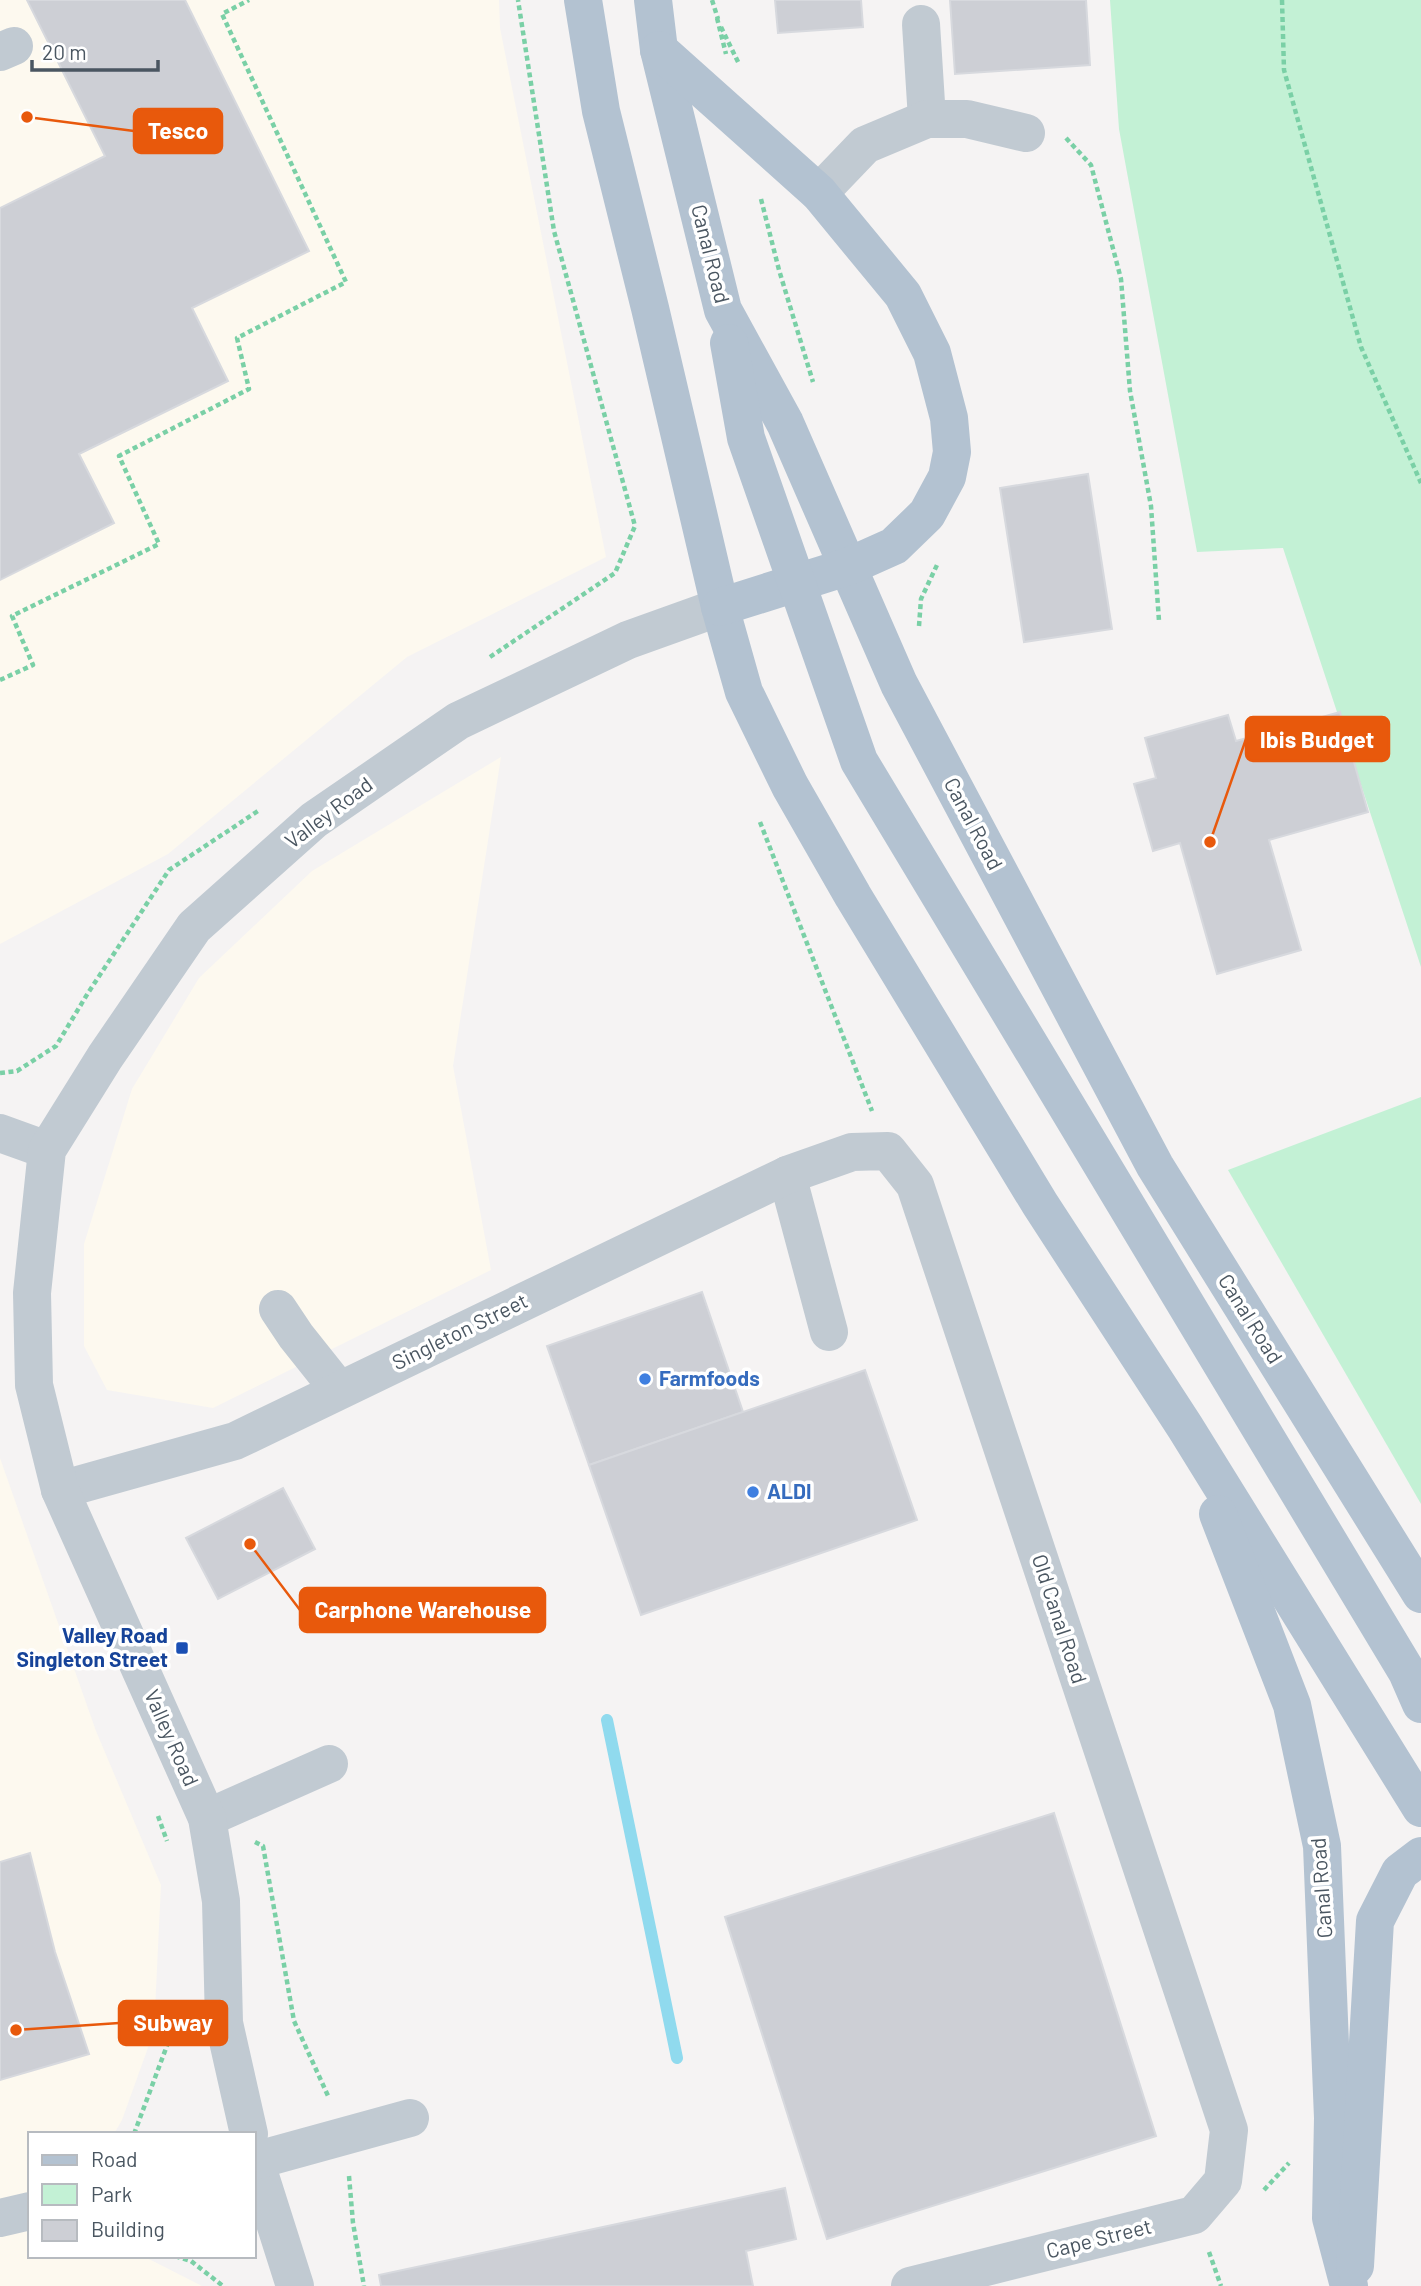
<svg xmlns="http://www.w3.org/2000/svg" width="1421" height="2286" viewBox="0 0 1421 2286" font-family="Barlow,sans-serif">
<rect width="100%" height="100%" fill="#f5f3f3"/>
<g fill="#fdf9ef">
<polygon points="0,0 499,0 500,28 606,557 407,657 168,854 0,944"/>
<polygon points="501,757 453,1066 491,1270 213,1408 107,1390 84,1346 84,1244 132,1089 199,978 312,871"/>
<polygon points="0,1458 96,1731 161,1885 154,2031 122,2120 114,2134 30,2134 30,2256 143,2256 202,2286 0,2286"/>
</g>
<g fill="#c3f1d5">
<polygon points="1110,0 1421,0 1421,967 1283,548 1197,552 1119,129"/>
<polygon points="1421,1097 1421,1504 1228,1170"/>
</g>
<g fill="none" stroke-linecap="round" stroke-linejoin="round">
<polyline stroke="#90daee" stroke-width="12" points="607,1720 677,2058"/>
</g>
<g fill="#cdcfd5" stroke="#d7d9de" stroke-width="2">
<polygon points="27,0 185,0 309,251 192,308 228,381 79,454 114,523 0,580 0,208 105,156"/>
<polygon points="775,0 861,0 863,27 778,33"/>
<polygon points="950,0 1086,0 1090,65 955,74"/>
<polygon points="1088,474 1112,629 1024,642 1000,488"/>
<polygon points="1340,712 1368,812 1269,840 1301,950 1217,974 1180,843 1153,851 1134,784 1156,778 1145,738 1228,715 1236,741"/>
<polygon points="702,1292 743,1412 589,1465 547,1346"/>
<polygon points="865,1370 917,1520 641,1615 589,1465"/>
<polygon points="283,1488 315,1549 218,1599 186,1538"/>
<polygon points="1054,1813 1156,2136 827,2239 725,1917"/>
<polygon points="30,1853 55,1952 89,2054 0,2080 0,1862"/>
<polygon points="785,2188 796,2239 746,2251 753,2286 381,2286 379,2275"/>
</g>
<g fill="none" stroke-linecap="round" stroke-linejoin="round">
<g stroke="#7ad0a6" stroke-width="4.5" stroke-dasharray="5 3.5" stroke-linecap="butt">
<polyline points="712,0 718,19"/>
<polyline points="1282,0 1284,70 1361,347 1421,483"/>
<polyline points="717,18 726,54"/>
<polyline points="721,27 739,64"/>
<polyline points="1066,138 1091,165 1121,279 1130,391 1151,506 1159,621"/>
<polyline points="761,199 779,270 813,382"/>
<polyline points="919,626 921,599 937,565"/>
<polyline points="490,657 615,573 635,526 554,231 518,0"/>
<polyline points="0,680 33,665 12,616 159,544 119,456 249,389 237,338 346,282 222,14 249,0"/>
<polyline points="760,822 872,1111"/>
<polyline points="0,1073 17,1071 56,1046 88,993 169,870 258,811"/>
<polyline points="158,1816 167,1841"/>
<polyline points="255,1842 263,1846 294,2021 329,2098"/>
<polyline points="134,2134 181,2008"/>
<polyline points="349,2176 353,2223 364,2286"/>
<polyline points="1264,2190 1289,2163"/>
<polyline points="1209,2252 1221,2286"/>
<polyline points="175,2256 191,2261 223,2286"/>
</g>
<g stroke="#c1cad2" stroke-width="38">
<polyline points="921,24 927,119"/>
<polyline points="0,52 14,46"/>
<polyline points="819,193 865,145 927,119 967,119 1026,133"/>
<polyline points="0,1133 47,1150"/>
<polyline points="787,1175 829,1332"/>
<polyline points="278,1309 296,1336 339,1390"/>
<polyline points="60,1490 235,1441 787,1175 852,1152 888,1151 915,1185 1229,2130 1223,2181 1194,2215 910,2286"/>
<polyline points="207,1818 329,1764"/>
<polyline points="249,2134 224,2023 221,1901 207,1818 60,1490 34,1385 32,1293 47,1150 105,1057 194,927 314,820 458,721 628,640 720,607"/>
<polyline points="254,2157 295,2286"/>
<polyline points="254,2161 410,2118"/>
<polyline points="0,2218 30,2211"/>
</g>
<g stroke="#b3c2d1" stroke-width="38">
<polyline points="583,0 601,111 650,308 720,607 744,692 790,786 853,896 1040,1204 1185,1427 1421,1808"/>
<polyline points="653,0 659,50 723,310 785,423 899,684 1155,1166 1421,1594"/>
<polyline points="659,50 819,193 903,295 932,353 949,418 952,452 947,477 927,514 894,546 847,567 720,607"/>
<polyline points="729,343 746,438 859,761 1407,1672 1421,1704"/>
<polyline points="1218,1514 1292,1705 1322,1846 1333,2118 1331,2218 1349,2286"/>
<polyline points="1355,2266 1375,1921 1400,1872 1421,1856"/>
</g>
</g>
<g fill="#3f7fe0" stroke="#fff" stroke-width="2.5">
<circle cx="645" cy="1379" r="7"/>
<circle cx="753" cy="1492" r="7"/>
</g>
<rect fill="#1a4fb4" stroke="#fff" stroke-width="2.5" x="175" y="1641" width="14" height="14" rx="3.5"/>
<g text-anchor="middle" stroke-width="7" stroke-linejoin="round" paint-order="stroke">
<g font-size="21" fill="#4a5661" stroke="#fff">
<text transform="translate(710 254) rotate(76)" y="7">Canal Road</text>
<text transform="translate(329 813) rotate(-37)" y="7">Valley Road</text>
<text transform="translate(973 824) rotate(62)" y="7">Canal Road</text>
<text transform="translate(1250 1319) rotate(58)" y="7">Canal Road</text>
<text transform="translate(460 1332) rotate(-26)" y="7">Singleton Street</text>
<text transform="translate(1059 1619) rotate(72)" y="7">Old Canal Road</text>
<text transform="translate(171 1738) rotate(66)" y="7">Valley Road</text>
<text transform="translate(1322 1888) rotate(-94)" y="7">Canal Road</text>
<text transform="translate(1099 2239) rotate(-14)" y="7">Cape Street</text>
</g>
<g font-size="21" font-weight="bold" fill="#366cbe" stroke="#fff" text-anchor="start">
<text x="659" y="1386">Farmfoods</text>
<text x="767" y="1499">ALDI</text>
</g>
<g font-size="21" font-weight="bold" fill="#164399" stroke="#fff" text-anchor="end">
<text x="168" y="1643">Valley Road<tspan x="168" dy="24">Singleton Street</tspan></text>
</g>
</g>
<path fill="none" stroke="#e8590c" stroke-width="2.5" d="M27 117L134 131M1210 842L1246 739M250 1544L300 1610M16 2030L119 2023"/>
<g fill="#e8590c" stroke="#fff" stroke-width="2.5">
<circle cx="27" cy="117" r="7"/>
<circle cx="1210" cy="842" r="7"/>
<circle cx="250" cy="1544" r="7"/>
<circle cx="16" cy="2030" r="7"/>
</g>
<g fill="#e8590c" stroke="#e8590c" stroke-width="2.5">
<rect x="134" y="109" width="88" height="44" rx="7"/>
<rect x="1246" y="717" width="143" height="44" rx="7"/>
<rect x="300" y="1588" width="245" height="44" rx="7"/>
<rect x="119" y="2001" width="108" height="44" rx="7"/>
</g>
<g font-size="23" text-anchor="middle" font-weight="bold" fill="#fff">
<text x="178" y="139">Tesco</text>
<text x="1317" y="748">Ibis Budget</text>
<text x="423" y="1618">Carphone Warehouse</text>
<text x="173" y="2031">Subway</text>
</g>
<rect x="28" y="2132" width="228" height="126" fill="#ffffff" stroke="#b7bbc0" stroke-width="2"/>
<rect x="42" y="2155" width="35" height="10" fill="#b3c2d1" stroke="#b7bbc0" stroke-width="2"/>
<text x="91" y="2167" font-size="21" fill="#4a5661">Road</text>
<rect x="42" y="2184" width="35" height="21" fill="#c3f1d5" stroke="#b7bbc0" stroke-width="2"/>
<text x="91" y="2202" font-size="21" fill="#4a5661">Park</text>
<rect x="42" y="2220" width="35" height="21" fill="#cdcfd5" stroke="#b7bbc0" stroke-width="2"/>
<text x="91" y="2237" font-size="21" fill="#4a5661">Building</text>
<path d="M32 60v10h126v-10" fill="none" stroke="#4a5661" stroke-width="3.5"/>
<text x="42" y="60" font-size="21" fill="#4a5661" stroke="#ffffff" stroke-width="5" paint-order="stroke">20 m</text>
</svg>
